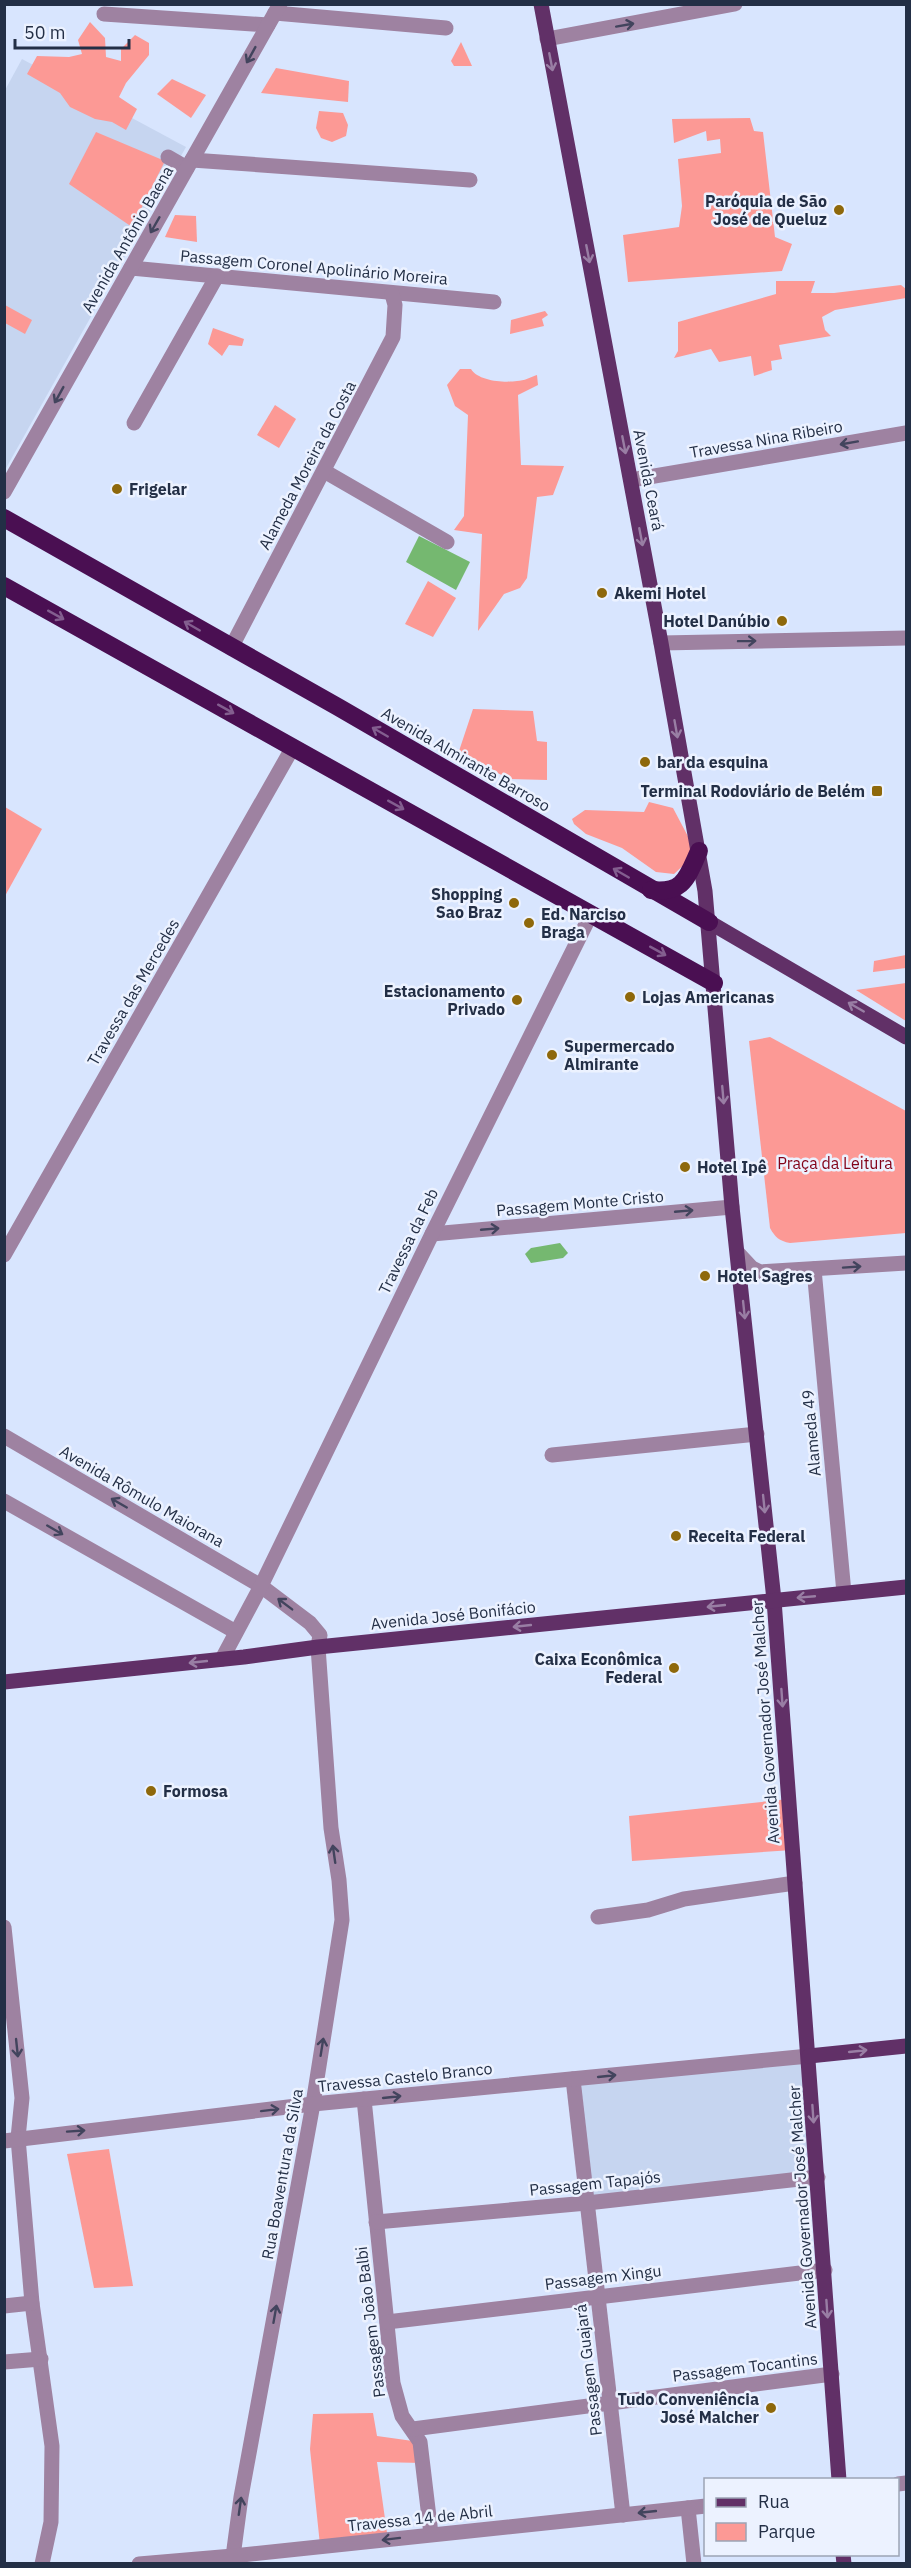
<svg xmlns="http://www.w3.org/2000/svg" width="911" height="2568" viewBox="0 0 911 2568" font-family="'IBM Plex Sans',sans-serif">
<rect width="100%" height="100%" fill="#d8e5fe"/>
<g fill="#c6d5f0">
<polygon points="22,59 186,147 5,470 4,92"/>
<polygon points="809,2056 818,2177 587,2203 573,2079"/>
</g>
<g fill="#fc9995">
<polygon points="90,22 105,38 106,57 121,61 121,49 135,35 149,43 149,55 126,83 119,97 137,109 126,130 112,122 95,119 70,107 60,93 27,74 37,56 69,57 82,54 78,40"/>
<polygon points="461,42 472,66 454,66 451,61"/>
<polygon points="276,68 349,81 348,102 261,93"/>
<polygon points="172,79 206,95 191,118 157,94"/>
<polygon points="319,111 343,113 348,125 346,136 332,142 321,138 316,128"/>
<polygon points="750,118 754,131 763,132 775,237 792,244 782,271 628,282 623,235 679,227 682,206 678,159 721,153 720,139 707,141 706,131 674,143 672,119"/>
<polygon points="96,132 165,161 132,227 69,184"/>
<polygon points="175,215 196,216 197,242 165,237"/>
<polygon points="776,281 815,281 811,293 834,293 901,285 906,289 906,298 835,310 822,317 825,330 831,336 779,345 782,359 771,361 772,370 754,376 751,356 719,362 711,349 674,358 678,351 678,322 776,294"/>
<polygon points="5,305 32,320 25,334 5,323"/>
<polygon points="545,311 548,315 542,319 544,326 510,334 511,320"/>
<polygon points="213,328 244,339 242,346 229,345 222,356 208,344"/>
<path d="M460 369H471C478 381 504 383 517 381 524 381 531 377 537 375L538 385 518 395 521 465 564 466 553 495 537 497 527 578 520 588 504 594 478 631 482 534 454 530 464 516 468 415 455 406 447 385Z"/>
<polygon points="275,405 296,419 279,448 257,435"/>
<polygon points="428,581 456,598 433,637 405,624"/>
<polygon points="473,709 533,711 537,741 547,742 547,780 510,779 458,754"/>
<polygon points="649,802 673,808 692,844 689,860 674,874 656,872 622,848 586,834 574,824 572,819 585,810 644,812"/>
<polygon points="5,807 42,829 5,896"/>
<polygon points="906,955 906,968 873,972 874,961"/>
<polygon points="906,983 906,1021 856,990"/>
<path d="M770 1037 906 1111V1233L790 1243C779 1241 775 1237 770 1228L749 1041Z"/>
<polygon points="789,1799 793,1850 632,1861 629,1816"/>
<polygon points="109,2149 133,2286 94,2288 67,2154"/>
<polygon points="373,2413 377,2436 420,2442 423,2463 377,2462 388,2540 320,2545 310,2449 313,2414"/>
</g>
<g fill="#75b870">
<polygon points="419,536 470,562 456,590 406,562"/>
<polygon points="560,1243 568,1253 563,1258 531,1263 525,1254 531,1248"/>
</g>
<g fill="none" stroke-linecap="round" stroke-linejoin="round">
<g stroke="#9e82a1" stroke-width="15">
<polyline points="275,13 446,28"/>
<polyline points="104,14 268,25"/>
<polyline points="547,39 735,4"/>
<polyline points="168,157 187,168"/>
<polyline points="192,160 470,180"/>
<polyline points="131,268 494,302"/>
<polyline points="134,423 217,276"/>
<polyline points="324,471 447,542"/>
<polyline points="631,480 906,433"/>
<polyline points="4,492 280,4"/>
<polyline points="661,643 906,638"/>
<polyline points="231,648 393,337 395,305 392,294"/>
<polyline points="432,1234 732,1207"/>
<polyline points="738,1253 752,1268 760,1272 906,1263"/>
<polyline points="4,1255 293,747"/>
<polyline points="814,1269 844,1593"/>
<polyline points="4,1436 261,1586 310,1623 320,1635 318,1647 331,1828 339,1880 342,1920 313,2104 241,2497 232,2564"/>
<polyline points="552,1455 757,1434"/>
<polyline points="4,1501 236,1632"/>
<polyline points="222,1659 261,1586 432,1234 591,914"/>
<polyline points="598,1917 648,1910 684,1899 795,1883"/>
<polyline points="4,1927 22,2098 18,2138 32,2303 52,2446 51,2522 42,2564"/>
<polyline points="573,2079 623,2515"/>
<polyline points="364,2099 393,2383 402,2416 420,2442 431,2534"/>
<polyline points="4,2141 313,2104 809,2056"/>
<polyline points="376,2222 587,2203 818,2177"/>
<polyline points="4,2306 32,2303"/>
<polyline points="387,2322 825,2270"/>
<polyline points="4,2362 41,2359"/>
<polyline points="413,2429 832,2374"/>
<polyline points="898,2484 906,2483"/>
<polyline points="688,2508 694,2564"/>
<polyline points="139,2564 233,2556 706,2506"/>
</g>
<g stroke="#613067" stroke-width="15">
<polyline points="541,4 661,643 705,891 732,1207 774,1600 839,2480"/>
<polyline points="709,922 906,1037"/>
<polyline points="4,1682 244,1657 318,1647 906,1587"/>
<polyline points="809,2056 906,2046"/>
<polyline points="843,2554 844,2564"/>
</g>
<g stroke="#4a0f52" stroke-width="18">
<polyline points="4,518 338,707 709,922"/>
<polyline points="4,586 714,983"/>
<path d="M651 890C684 894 687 877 699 851"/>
</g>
</g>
<defs><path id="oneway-shaft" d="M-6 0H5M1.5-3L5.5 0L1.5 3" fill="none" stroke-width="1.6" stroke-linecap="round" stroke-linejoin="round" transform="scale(1.5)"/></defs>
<g stroke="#42445d">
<use href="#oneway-shaft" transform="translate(625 25) rotate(-10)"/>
<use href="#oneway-shaft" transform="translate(251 55) rotate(119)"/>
<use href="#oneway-shaft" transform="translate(155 225) rotate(120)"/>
<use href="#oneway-shaft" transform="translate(59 395) rotate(119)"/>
<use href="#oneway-shaft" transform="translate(849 443) rotate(170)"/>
<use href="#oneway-shaft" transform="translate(747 641) rotate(-1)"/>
<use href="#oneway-shaft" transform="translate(684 1211) rotate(-5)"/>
<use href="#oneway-shaft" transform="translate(490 1229) rotate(-5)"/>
<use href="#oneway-shaft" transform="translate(852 1267) rotate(-4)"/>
<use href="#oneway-shaft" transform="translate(119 1503) rotate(-150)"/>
<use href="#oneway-shaft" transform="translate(55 1530) rotate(30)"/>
<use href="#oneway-shaft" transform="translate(285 1604) rotate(-143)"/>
<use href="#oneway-shaft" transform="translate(334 1854) rotate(-98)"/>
<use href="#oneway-shaft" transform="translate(322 2047) rotate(-81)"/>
<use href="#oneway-shaft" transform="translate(17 2048) rotate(84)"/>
<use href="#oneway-shaft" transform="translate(607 2076) rotate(-6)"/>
<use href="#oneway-shaft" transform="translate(392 2097) rotate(-6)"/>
<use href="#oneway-shaft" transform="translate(270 2110) rotate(-7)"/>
<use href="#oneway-shaft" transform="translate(76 2131) rotate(-4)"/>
<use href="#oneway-shaft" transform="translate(275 2314) rotate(-80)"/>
<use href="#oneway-shaft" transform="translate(240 2506) rotate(-82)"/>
<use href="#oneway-shaft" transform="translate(647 2512) rotate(174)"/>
<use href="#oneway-shaft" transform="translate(391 2539) rotate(173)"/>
</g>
<g stroke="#997ea4">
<use href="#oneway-shaft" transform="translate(551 62) rotate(79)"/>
<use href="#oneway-shaft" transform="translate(588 254) rotate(79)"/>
<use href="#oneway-shaft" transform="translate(624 445) rotate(79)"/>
<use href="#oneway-shaft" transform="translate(641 537) rotate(79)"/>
<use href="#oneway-shaft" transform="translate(676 729) rotate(80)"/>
<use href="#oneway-shaft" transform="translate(856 1007) rotate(-150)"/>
<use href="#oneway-shaft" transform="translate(723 1095) rotate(85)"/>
<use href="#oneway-shaft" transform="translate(744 1310) rotate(84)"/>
<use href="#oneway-shaft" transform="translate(764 1504) rotate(84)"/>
<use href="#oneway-shaft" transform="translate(806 1597) rotate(175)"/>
<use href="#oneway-shaft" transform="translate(716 1606) rotate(174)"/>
<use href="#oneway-shaft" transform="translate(522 1626) rotate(174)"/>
<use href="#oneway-shaft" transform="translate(198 1662) rotate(174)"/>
<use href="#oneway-shaft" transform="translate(782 1698) rotate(86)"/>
<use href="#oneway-shaft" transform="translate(858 2051) rotate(-6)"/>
<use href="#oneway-shaft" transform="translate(813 2114) rotate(86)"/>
<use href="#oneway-shaft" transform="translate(827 2309) rotate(86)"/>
</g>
<g stroke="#835e8f">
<use href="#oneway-shaft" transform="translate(56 615) rotate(29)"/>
<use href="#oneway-shaft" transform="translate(192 626) rotate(-150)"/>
<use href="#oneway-shaft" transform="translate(226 709) rotate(29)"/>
<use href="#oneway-shaft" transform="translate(380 732) rotate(-150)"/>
<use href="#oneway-shaft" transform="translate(396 805) rotate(29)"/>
<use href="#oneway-shaft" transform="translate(621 873) rotate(-150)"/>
<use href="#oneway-shaft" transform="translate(658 951) rotate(29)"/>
</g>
<g fill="#8e680b" stroke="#ecf2ff" stroke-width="2">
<circle cx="839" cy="210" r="6"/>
<circle cx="117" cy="489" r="6"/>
<circle cx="602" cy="593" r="6"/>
<circle cx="782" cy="621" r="6"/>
<circle cx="645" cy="762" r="6"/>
<rect x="871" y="785" width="12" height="12" rx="3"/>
<circle cx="514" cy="903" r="6"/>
<circle cx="529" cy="923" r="6"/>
<circle cx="630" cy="997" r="6"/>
<circle cx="517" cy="1000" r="6"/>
<circle cx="552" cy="1055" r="6"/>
<circle cx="685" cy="1167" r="6"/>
<circle cx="705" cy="1276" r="6"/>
<circle cx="676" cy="1536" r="6"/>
<circle cx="674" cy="1668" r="6"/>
<circle cx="151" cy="1791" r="6"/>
<circle cx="771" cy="2408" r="6"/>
</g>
<g text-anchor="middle" stroke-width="5" stroke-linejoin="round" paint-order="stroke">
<g font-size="16" font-weight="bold" fill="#232f46" stroke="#ecf2ff" text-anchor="start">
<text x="827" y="207" text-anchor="end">Paróquia de São<tspan x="827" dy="18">José de Queluz</tspan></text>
<text x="129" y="495">Frigelar</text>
<text x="614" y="599">Akemi Hotel</text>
<text x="770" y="627" text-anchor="end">Hotel Danúbio</text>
<text x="657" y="768">bar da esquina</text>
<text x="865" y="797" text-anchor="end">Terminal Rodoviário de Belém</text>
<text x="502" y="900" text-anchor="end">Shopping<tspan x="502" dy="18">Sao Braz</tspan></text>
<text x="541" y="920">Ed. Narciso<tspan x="541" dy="18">Braga</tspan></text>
<text x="505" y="997" text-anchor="end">Estacionamento<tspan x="505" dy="18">Privado</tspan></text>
<text x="642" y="1003">Lojas Americanas</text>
<text x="564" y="1052">Supermercado<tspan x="564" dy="18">Almirante</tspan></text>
<text x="697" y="1173">Hotel Ipê</text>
<text x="717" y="1282">Hotel Sagres</text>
<text x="688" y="1542">Receita Federal</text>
<text x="662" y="1665" text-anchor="end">Caixa Econômica<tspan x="662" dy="18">Federal</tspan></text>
<text x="163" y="1797">Formosa</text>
<text x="759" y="2405" text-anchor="end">Tudo Conveniência<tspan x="759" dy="18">José Malcher</tspan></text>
</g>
<g font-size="16" fill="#232f46" stroke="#ecf2ff">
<text transform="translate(127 239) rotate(-60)" y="6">Avenida Antônio Baena</text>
<text transform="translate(314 267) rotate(5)" y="6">Passagem Coronel Apolinário Moreira</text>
<text transform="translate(766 439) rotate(-10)" y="6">Travessa Nina Ribeiro</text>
<text transform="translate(307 465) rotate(-62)" y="6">Alameda Moreira da Costa</text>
<text transform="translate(649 480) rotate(79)" y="6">Avenida Ceará</text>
<text transform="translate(466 759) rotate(30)" y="6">Avenida Almirante Barroso</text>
<text transform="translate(133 992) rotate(-60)" y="6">Travessa das Mercedes</text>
<text transform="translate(580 1203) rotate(-5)" y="6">Passagem Monte Cristo</text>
<text transform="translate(408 1241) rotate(-64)" y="6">Travessa da Feb</text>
<text transform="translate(811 1433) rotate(-95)" y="6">Alameda 49</text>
<text transform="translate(142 1496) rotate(30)" y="6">Avenida Rômulo Maiorana</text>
<text transform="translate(453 1615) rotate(-6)" y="6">Avenida José Bonifácio</text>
<text transform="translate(765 1722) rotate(-94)" y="6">Avenida Governador José Malcher</text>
<text transform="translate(405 2077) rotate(-6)" y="6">Travessa Castelo Branco</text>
<text transform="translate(282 2174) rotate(-80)" y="6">Rua Boaventura da Silva</text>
<text transform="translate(595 2183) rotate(-6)" y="6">Passagem Tapajós</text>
<text transform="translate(802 2207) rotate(-94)" y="6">Avenida Governador José Malcher</text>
<text transform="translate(603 2277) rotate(-7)" y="6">Passagem Xingu</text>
<text transform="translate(370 2322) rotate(-97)" y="6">Passagem João Balbi</text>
<text transform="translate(745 2367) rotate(-7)" y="6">Passagem Tocantins</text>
<text transform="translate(588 2370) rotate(-97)" y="6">Passagem Guajará</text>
<text transform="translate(420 2518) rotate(-6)" y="6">Travessa 14 de Abril</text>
</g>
<g font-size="16" fill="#820218" stroke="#ecf2ff">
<text x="835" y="1169">Praça da Leitura</text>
</g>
</g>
<rect width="911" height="2568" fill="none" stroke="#232f46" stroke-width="12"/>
<rect x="704" y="2478" width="195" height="78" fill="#ecf2ff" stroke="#9ca4b5" stroke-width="1.5"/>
<rect x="716" y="2498" width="30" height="9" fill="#613067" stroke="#9ca4b5" stroke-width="1.5"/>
<text x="758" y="2508" font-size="18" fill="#232f46">Rua</text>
<rect x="716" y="2523" width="30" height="18" fill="#fc9995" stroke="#9ca4b5" stroke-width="1.5"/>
<text x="758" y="2538" font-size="18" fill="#232f46">Parque</text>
<path d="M15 39v9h114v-9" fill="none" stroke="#232f46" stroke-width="3"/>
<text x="24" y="39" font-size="18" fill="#232f46" stroke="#ecf2ff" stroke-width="4.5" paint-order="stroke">50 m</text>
</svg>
